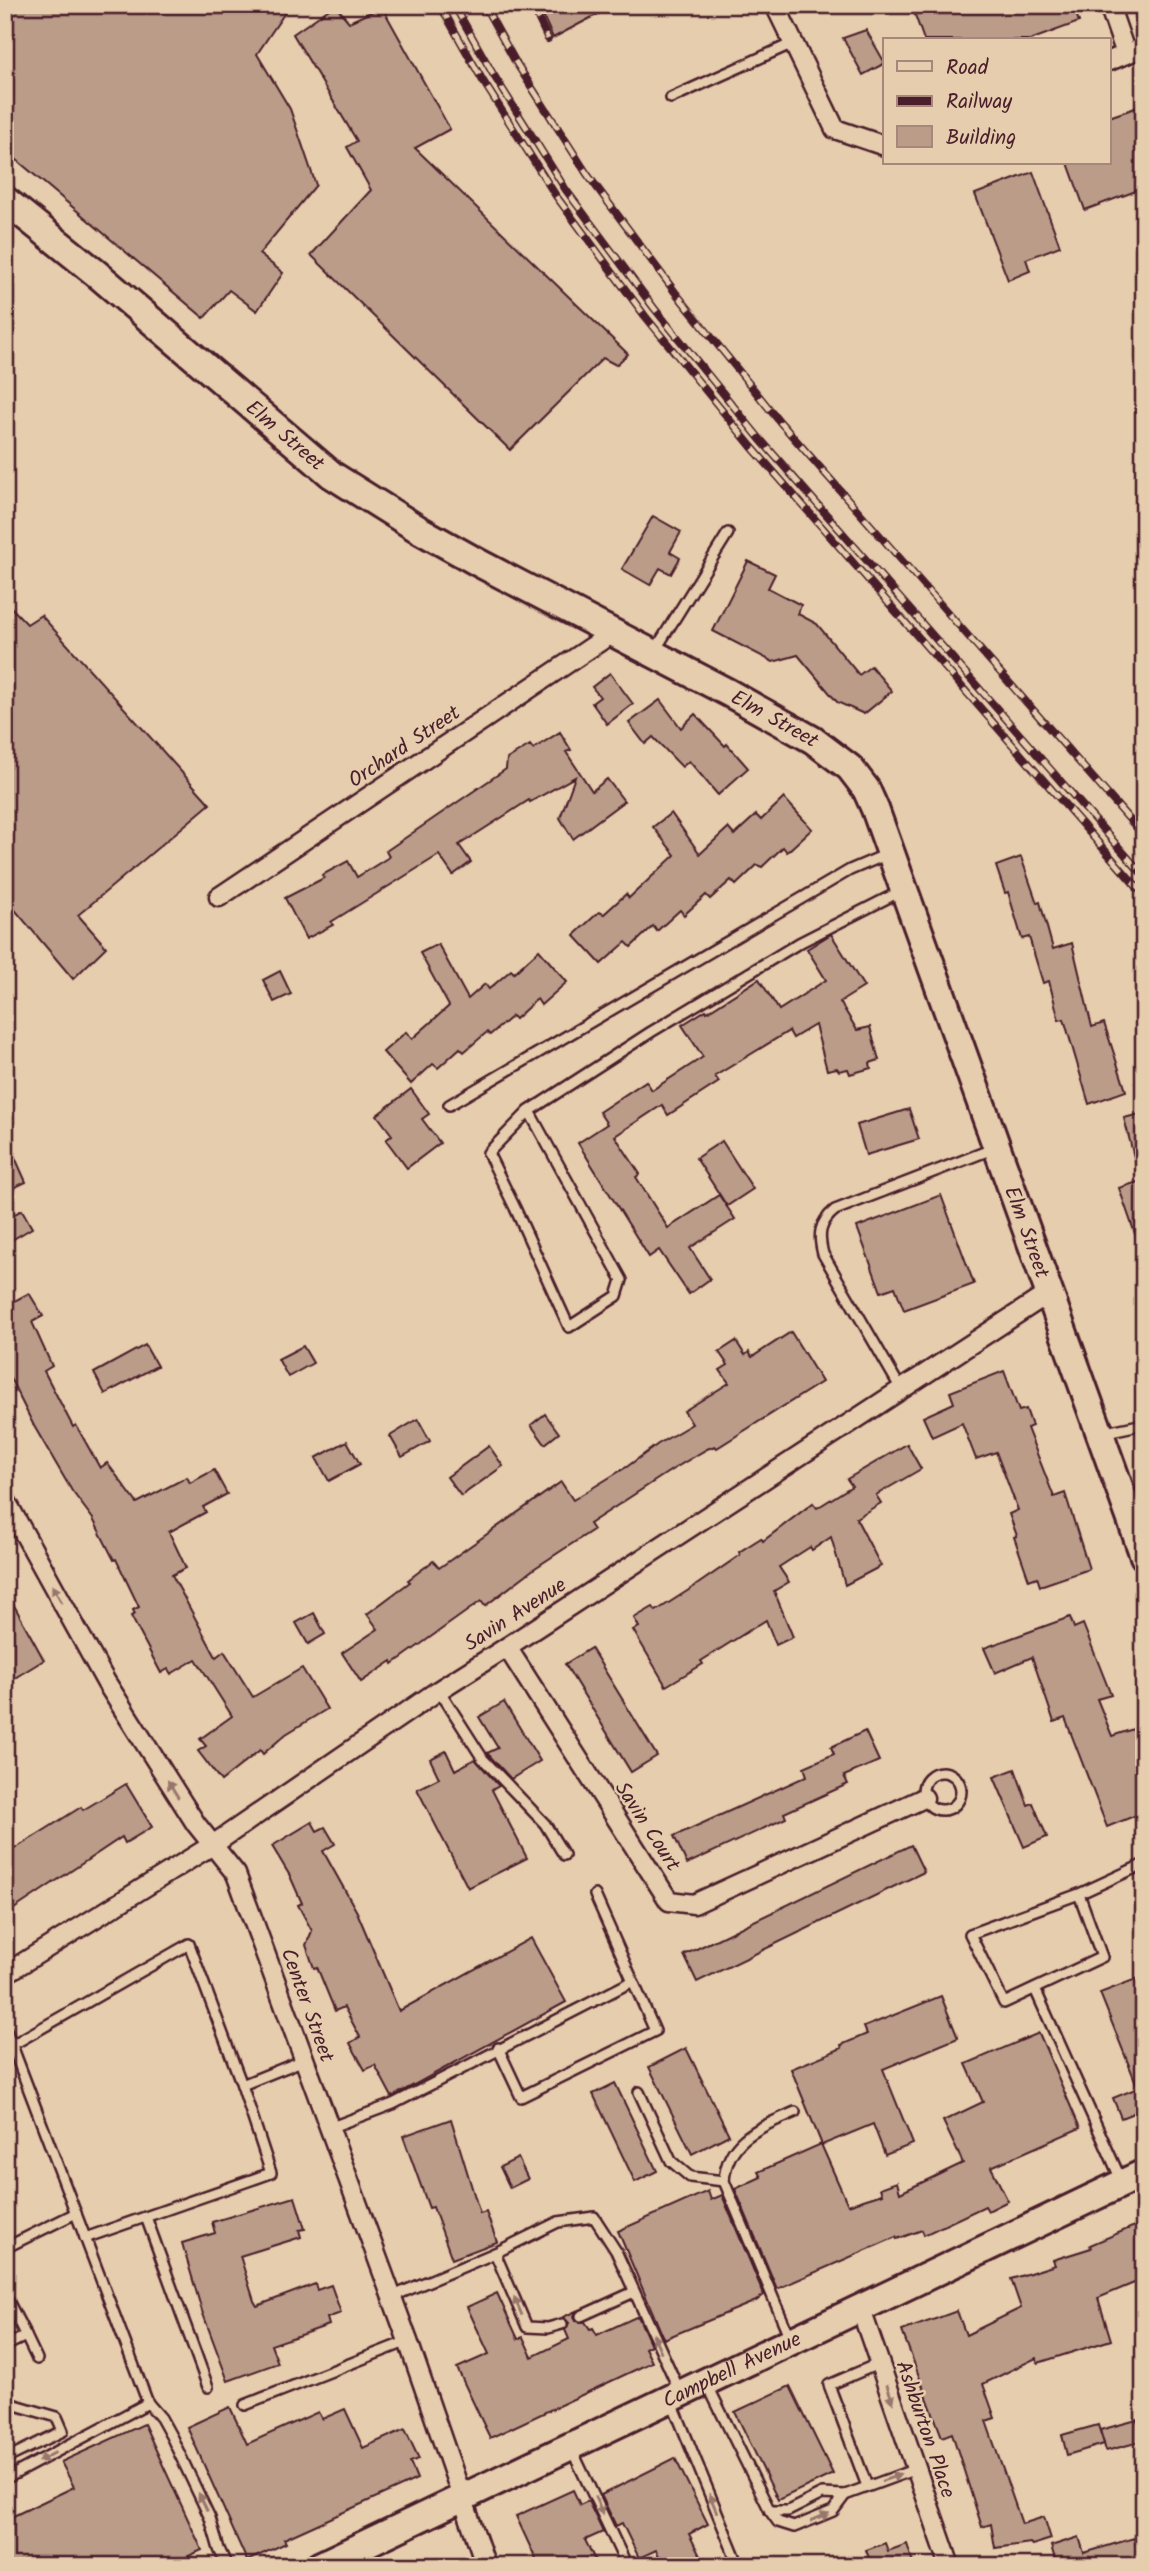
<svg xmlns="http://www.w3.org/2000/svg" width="1149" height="2571" viewBox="0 0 1149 2571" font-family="Kalam,sans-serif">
<rect width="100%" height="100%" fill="#e5cdad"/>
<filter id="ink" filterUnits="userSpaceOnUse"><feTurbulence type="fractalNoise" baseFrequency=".0143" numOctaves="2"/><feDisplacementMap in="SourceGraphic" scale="14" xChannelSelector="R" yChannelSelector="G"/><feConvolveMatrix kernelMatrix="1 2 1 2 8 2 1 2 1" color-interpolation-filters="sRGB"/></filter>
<g filter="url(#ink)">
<g fill="#ba9c89" stroke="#4a1f2b" stroke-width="2">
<polygon points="5,5 290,5 257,54 290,109 316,185 259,254 283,273 257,311 229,290 204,318 5,150"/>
<polygon points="335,5 349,22 382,7 450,129 415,148 628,354 616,365 603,358 510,450 311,255 371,190 347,147 357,141 293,34"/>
<polygon points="538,5 615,5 553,38"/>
<polygon points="932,5 1073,5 1079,22 1030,40 924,40 914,12"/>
<polygon points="866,30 885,63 863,75 843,38"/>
<polygon points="1144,105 1144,188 1085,210 1068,163 1109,163 1109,117"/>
<polygon points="1033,172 1060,246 1026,259 1030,271 1008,280 975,194"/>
<polygon points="653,516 681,532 670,552 680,558 671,574 660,568 650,585 622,569"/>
<polygon points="748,561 775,574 768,588 801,605 798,614 817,624 859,675 871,666 892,691 864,714 837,702 798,655 773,662 713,631"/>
<polygon points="5,601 27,624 41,615 210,804 78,915 106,947 73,979 5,898"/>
<polygon points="610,673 633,704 607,724 592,703 600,697 592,687"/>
<polygon points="660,700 681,728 695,714 725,746 727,744 748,768 718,795 689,761 682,767 653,737 645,744 629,723"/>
<polygon points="560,732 571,750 566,752 592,791 607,779 624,801 573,839 560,818 575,777 530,802 529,800 459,845 471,862 453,875 439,855 331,922 333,925 306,939 285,898 324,878 322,875 348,861 357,877 389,857 386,851 506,769 507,759 530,745 533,749"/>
<polygon points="784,798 812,829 787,852 783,847 762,867 757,865 736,885 731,880 710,899 706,895 684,915 680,910 657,931 653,926 631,947 626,942 601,964 574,935 599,912 604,914 626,894 629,898 675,855 653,827 671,813 700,854 728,828 734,835 756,815 761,820"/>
<polygon points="1021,857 1037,903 1040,902 1053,949 1072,943 1092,1027 1104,1023 1126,1091 1089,1104 1064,1019 1059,1020 1049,981 1043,983 1029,937 1022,939 1008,892 1005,893 996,866"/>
<polygon points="831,934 864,987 840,1002 857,1030 870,1027 879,1060 870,1063 871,1068 850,1074 848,1069 839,1071 837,1068 827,1070 815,1025 793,1038 789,1031 715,1076 719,1082 668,1115 662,1105 615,1136 640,1174 636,1177 668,1228 719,1195 735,1219 690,1248 710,1279 689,1294 659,1250 649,1257 578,1143 607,1124 599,1112 646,1081 652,1090 703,1057 682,1025 706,1010 707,1012 759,979 779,1010 826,980 807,949"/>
<polygon points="438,944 468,999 485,984 489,989 511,970 514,973 539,950 567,982 541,1005 537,999 515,1019 512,1016 490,1035 487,1032 464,1052 460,1048 438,1068 433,1064 411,1084 383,1052 406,1032 412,1039 449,1006 420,953"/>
<polygon points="280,971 291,994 274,1002 263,980"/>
<polygon points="411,1089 429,1114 422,1119 440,1143 407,1168 386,1140 392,1135 377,1115"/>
<polygon points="909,1109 919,1139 866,1155 857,1125"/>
<polygon points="1144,1113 1144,1168 1137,1169 1124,1118"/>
<polygon points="5,1135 26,1182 5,1192"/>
<polygon points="722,1141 753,1189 727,1206 696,1158"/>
<polygon points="1144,1180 1144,1250 1141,1251 1119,1188"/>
<polygon points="941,1195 974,1284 904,1310 895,1287 881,1292 857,1227"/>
<polygon points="22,1210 32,1228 5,1244 5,1219"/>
<polygon points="29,1293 43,1316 32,1322 52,1366 44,1371 73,1427 76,1425 100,1468 107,1463 137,1503 187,1477 190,1483 214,1470 227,1494 203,1507 206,1512 169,1532 186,1568 172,1575 216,1657 224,1651 253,1697 302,1668 327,1709 286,1734 263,1754 260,1750 221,1781 198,1751 206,1746 200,1739 232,1716 196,1659 171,1674 168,1669 161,1673 131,1616 135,1614 133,1610 139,1607 116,1559 114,1560 93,1519 72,1491 34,1426 5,1368 5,1306"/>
<polygon points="791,1332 822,1382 717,1448 715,1446 707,1449 670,1471 589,1524 593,1530 535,1568 485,1606 481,1601 393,1664 392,1661 361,1682 342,1653 378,1629 367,1614 410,1582 408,1580 433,1561 439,1568 561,1482 573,1500 628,1466 658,1444 692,1424 684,1411 729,1383 720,1370 728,1365 719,1352 736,1341 745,1355 749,1352 752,1357"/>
<polygon points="145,1345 157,1366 105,1394 94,1373"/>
<polygon points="303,1346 313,1363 288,1377 278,1359"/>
<polygon points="1004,1371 1019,1411 1026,1409 1032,1426 1027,1428 1054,1497 1065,1493 1089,1569 1040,1586 1037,1577 1029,1580 1014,1537 1017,1536 1009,1514 1018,1510 996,1452 976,1459 962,1423 932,1437 923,1417 954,1403 950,1392"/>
<polygon points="545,1414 559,1433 545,1444 531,1425"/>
<polygon points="418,1419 430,1441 402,1457 390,1436"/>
<polygon points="347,1441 360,1464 329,1481 316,1458"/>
<polygon points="907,1444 921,1469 876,1495 881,1503 856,1518 881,1566 845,1585 831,1537 812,1550 810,1547 779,1567 789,1582 774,1591 793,1637 776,1645 766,1620 701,1661 703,1664 666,1686 633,1630 639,1627 634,1618 653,1607 656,1611 695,1586 740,1555 739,1552 761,1538 763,1541 813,1503 817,1508 852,1486 847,1479"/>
<polygon points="489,1446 503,1466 461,1496 447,1477"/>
<polygon points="5,1589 44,1660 5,1684"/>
<polygon points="314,1613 325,1634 308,1644 296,1623"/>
<polygon points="1070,1617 1074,1628 1083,1624 1111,1695 1097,1699 1112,1736 1133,1729 1136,1738 1144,1735 1144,1812 1107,1827 1065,1718 1054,1722 1032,1657 995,1673 984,1648"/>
<polygon points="591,1648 657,1756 631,1772 565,1664"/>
<polygon points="504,1702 540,1761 511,1779 487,1753 498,1748 479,1717"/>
<polygon points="865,1731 879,1761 844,1776 848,1784 784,1813 786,1818 687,1864 674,1836 807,1776 804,1767 834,1754 831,1747"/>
<polygon points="446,1751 455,1770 475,1759 499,1786 492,1790 527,1858 468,1888 417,1789 439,1778 430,1759"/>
<polygon points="1015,1769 1028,1805 1033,1803 1047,1837 1024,1847 994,1777"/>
<polygon points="126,1784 152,1827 125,1843 122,1837 5,1915 5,1855 81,1807 83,1810"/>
<polygon points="312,1822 317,1831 325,1827 335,1844 323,1851 357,1912 399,2011 531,1938 566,2002 392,2097 375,2065 365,2070 350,2043 360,2037 344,2007 335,2011 317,1967 314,1968 306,1945 312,1931 298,1905 302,1903 290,1876 272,1846"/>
<polygon points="911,1845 924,1872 697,1982 684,1955"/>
<polygon points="1144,1976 1144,2109 1121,2118 1113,2098 1138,2088 1100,1993"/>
<polygon points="941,1996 958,2038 883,2069 913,2144 885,2155 873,2124 822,2145 791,2069 842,2048 841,2045 867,2034 864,2027"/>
<polygon points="1039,2033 1080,2128 991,2167 1008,2201 988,2211 985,2206 924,2235 922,2230 897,2239 896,2237 777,2289 735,2189 761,2177 758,2172 821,2144 848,2205 882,2194 880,2188 897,2182 900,2193 963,2163 943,2121 983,2102 966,2064"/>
<polygon points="686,2048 729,2135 692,2154 649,2067"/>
<polygon points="615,2083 657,2171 635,2182 593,2094"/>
<polygon points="451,2119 480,2214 486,2212 497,2242 452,2259 433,2207 429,2208 403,2136"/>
<polygon points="518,2158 528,2179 510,2188 500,2167"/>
<polygon points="708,2191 711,2200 722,2195 764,2295 756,2301 664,2339 618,2231"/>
<polygon points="295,2197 305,2229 299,2230 301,2237 240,2256 254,2301 257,2306 315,2284 317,2290 331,2285 341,2313 327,2318 329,2325 271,2345 278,2363 228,2381 202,2311 182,2243 215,2233 212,2222"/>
<polygon points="1144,2222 1144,2279 1098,2298 1111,2340 1038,2363 1036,2358 983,2384 995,2418 986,2421 1022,2524 1044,2517 1051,2539 1032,2545 1030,2543 995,2548 991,2524 982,2527 952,2433 942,2437 902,2331 957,2311 966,2335 1021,2308 1011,2279 1055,2265 1053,2260 1091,2248 1090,2245"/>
<polygon points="497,2293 518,2339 523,2337 532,2357 569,2339 565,2330 569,2323 563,2317 576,2311 574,2316 576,2321 585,2322 590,2329 593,2328 597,2335 638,2316 651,2345 645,2348 652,2362 490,2438 457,2368 489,2354 467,2307"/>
<polygon points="790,2386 833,2474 778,2500 735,2412"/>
<polygon points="230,2407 247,2444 318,2412 322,2419 345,2409 363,2448 405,2429 419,2459 410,2462 417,2479 284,2539 286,2543 247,2561 187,2427"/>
<polygon points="1137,2420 1143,2441 1106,2451 1100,2430"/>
<polygon points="144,2424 202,2550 167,2566 5,2566 5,2520 74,2487 61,2462"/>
<polygon points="1098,2425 1104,2444 1067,2455 1062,2435"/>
<polygon points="675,2458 708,2524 689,2534 705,2566 664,2566 656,2550 639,2558 622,2523 616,2526 601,2495"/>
<polygon points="573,2490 580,2505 588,2501 603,2532 585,2540 598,2566 539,2566 516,2516"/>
<polygon points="1079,2537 1084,2553 1134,2538 1142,2566 1057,2566 1051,2546"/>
<polygon points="885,2543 888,2551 907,2544 914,2566 854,2566 854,2563 869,2558 866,2550"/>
</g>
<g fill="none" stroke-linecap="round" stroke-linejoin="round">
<defs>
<g id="service">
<polyline points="671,98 793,43"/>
<polyline points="654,652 728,533"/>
<polyline points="449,1105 850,870 890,853"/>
<polyline points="529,1111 622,1280 617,1296 569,1327 515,1208 488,1153 529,1111 651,1032 799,943 903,890"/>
<path d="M901 1389 823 1254C818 1235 819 1223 835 1210L995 1148"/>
<polyline points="1101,1433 1144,1424"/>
<polyline points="439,1690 483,1759 545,1824 564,1855"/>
<circle cx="942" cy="1791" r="19"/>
<polyline points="1079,1894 1102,1957 1004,2003 970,1934 1079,1894 1144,1864"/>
<polyline points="1035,1989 1122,2182"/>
<polyline points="5,2027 148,2403"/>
<polyline points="12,2045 189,1944 242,2085"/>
<polyline points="498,2048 521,2097 655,2031 595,1895"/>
<polyline points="639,2092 671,2161 690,2177 724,2181"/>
<polyline points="329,2128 393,2104 633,1981"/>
<polyline points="146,2217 208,2387"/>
<polyline points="85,2238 271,2173 242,2085 304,2060"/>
<polyline points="5,2248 76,2213"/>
<polyline points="495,2253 527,2327 548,2328 562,2324"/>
<polyline points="5,2295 26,2336 5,2346"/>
<polyline points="391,2297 495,2253 558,2222 594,2217 616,2251 680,2392"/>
<polyline points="581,2316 634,2292"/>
<polyline points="26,2336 37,2359"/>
<path d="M790 2338 724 2181C727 2138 761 2127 795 2112"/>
<polyline points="707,2384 770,2511 778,2522 794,2527 833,2511 845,2495 916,2469"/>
<polyline points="672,2402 739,2566"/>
<polyline points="245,2405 408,2341"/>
<polyline points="5,2407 12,2404 57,2417 63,2431 5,2459"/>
<polyline points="571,2448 627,2566"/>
<polyline points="5,2479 148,2403 161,2418 172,2438 210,2518 219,2549 227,2566"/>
<polyline points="867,2486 829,2385 880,2363"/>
<polyline points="770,2511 788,2511 822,2494 845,2495"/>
</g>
<g id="minor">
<polyline points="775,5 835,129 885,146"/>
<polyline points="1109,5 1126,54"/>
<polyline points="1109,61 1144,47"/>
<polyline points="219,897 614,632"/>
<polyline points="5,1499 106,1682 196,1824 236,1874 408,2341 486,2566"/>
<polyline points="507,1647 669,1901 694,1904 924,1798"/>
<polyline points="5,1974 214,1844 439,1690 507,1647 1049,1293"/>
<polyline points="860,2307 950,2566"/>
</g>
<g id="secondary">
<path id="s1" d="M5 200 97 274 332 475 418 529 479 563 729 693 813 740 850 768 866 789 875 809 1144 1556"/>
<path id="s2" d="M319 2566 1144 2173"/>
</g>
</defs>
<use href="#service" stroke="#4a1f2b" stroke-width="14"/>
<use href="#minor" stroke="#4a1f2b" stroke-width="23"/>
<use href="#secondary" stroke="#4a1f2b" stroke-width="32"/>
<use href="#service" stroke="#e5cdad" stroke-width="9"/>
<use href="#minor" stroke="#e5cdad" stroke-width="18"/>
<use href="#secondary" stroke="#e5cdad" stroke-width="26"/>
<defs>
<g id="rail">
<polyline points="440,5 483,81 556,196 645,316 751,446 1144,895"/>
<polyline points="454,5 493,74 566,190 654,308 760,439 1144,876"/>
<polyline points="484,5 515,61 587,174 675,292 780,422 1144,836"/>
<polyline points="532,5 548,39"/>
</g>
</defs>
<use href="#rail" stroke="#4a1f2b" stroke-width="8"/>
<use href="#rail" stroke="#e5cdad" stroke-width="5" stroke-dasharray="16" stroke-linecap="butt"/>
</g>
<defs><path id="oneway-solid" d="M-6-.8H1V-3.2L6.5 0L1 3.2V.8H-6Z" transform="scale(1.75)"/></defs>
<g fill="#98766c">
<use href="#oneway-solid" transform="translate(57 1594) rotate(-119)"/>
<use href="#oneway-solid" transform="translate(173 1789) rotate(-122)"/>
<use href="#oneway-solid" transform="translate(518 2306) rotate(-113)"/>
<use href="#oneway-solid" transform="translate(657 2343) rotate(-114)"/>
<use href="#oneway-solid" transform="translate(890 2394) rotate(71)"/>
<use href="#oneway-solid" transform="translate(47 2457) rotate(152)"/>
<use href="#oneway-solid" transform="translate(891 2478) rotate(-19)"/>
<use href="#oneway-solid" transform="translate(203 2502) rotate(-116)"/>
<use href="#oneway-solid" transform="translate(713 2503) rotate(-112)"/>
<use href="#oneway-solid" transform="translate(599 2506) rotate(65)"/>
<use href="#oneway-solid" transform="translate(820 2517) rotate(-23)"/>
</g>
</g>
<g text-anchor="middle" stroke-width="5" stroke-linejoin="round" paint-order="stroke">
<g font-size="21" fill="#4a1f2b" stroke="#e5cdad">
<text dy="7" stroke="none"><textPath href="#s1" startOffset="366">Elm Street</textPath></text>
<text dy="7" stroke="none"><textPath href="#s1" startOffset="933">Elm Street</textPath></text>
<text transform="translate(404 746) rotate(-34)" y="7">Orchard Street</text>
<text dy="7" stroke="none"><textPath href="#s1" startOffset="1521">Elm Street</textPath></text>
<text transform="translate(515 1614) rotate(-33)" y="7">Savin Avenue</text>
<text transform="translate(648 1826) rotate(57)" y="7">Savin Court</text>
<text transform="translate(308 2005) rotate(70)" y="7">Center Street</text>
<text dy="7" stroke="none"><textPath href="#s2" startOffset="457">Campbell Avenue</textPath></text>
<text transform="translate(926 2429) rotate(71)" y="7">Ashburton Place</text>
</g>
</g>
<rect width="1149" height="2571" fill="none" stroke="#e5cdad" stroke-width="28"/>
<rect x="14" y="14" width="1121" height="2543" fill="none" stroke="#4a1f2b" stroke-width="2.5" filter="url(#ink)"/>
<rect x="883" y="38" width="228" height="126" fill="#e5cdad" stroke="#a78779" stroke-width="2"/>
<rect x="897" y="61" width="35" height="10" fill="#e5cdad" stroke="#a78779" stroke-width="2"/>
<text x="946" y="74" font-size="21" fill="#4a1f2b">Road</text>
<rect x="897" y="96" width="35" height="10" fill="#4a1f2b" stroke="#a78779" stroke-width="2"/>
<text x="946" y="108" font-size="21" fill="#4a1f2b">Railway</text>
<rect x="897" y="126" width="35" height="21" fill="#ba9c89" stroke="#a78779" stroke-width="2"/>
<text x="946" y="144" font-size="21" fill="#4a1f2b">Building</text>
</svg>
